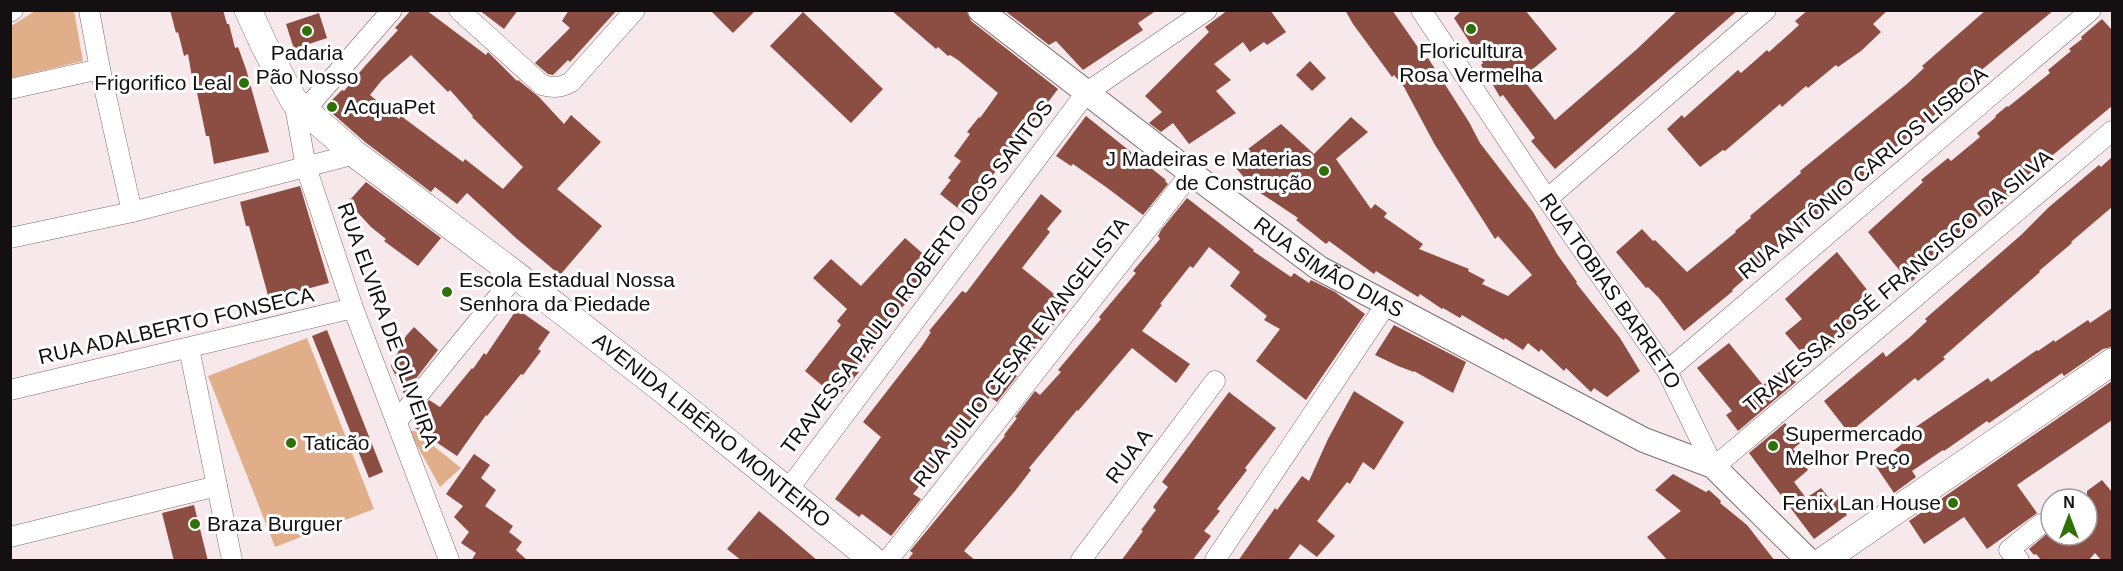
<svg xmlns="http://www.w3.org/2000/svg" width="2123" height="571" viewBox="0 0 2123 571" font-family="Arial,sans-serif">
<rect width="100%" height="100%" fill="#f7e8eb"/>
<g fill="#e0af8a">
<polygon points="35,11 74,11 83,61 11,78 11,26"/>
<polygon points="307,338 374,509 275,547 208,376"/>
<polygon points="409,431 415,431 461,468 440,487"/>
</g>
<g fill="#8c4d42" fill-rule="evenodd">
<polygon points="170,10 223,10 227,24 229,24 235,48 238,47 246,69 269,152 214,164 209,136 206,136 195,83 193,83 188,54 184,56 178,32 176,33"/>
<path d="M411 10H426L486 55 488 52 517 81 518 80 539 97 564 124 571 115 601 142 557 189 602 226 560 275 517 239 467 193 457 204 435 187 431 192 365 142 325 107 342 90 344 91 365 66 398 30 395 28ZM411 55 448 92 450 90 473 116 472 117 523 167 503 189 465 159 463 162 401 116 399 119 370 95 382 80Z"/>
<polygon points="479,10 518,10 504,29"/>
<polygon points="569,10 617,10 570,62 568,60 553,75 548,74 535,63 570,28 562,21"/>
<polygon points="710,10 756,10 733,33"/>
<polygon points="891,10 966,10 971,21 1058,89 964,213 940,194 951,180 948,178 961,161 954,156 970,134 967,132 979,117 980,118 998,93 958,60 950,55 948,56 938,47 936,49"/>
<polygon points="1004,10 1157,10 1138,23 1143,30 1083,70 1056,41 1049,45"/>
<polygon points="1228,10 1270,10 1286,32 1267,45 1264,42 1250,52 1243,42 1214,64 1231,80 1216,91 1236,113 1189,144 1173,123 1161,132 1149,123 1162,112 1145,96 1209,32 1205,27"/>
<polygon points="1345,10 1392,10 1426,59 1428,58 1469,122 1480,143 1533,212 1557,254 1577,282 1576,283 1620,338 1640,371 1607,397 1594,388 1591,392 1566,368 1564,371 1541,349 1539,352 1528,343 1523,350 1505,338 1504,340 1462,315 1460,318 1443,308 1442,309 1420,294 1418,297 1376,271 1374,274 1329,241 1326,244 1296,220 1298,218 1253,188 1231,162 1281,124 1314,154 1351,117 1368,132 1336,159 1371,209 1375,204 1387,213 1384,217 1423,244 1419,249 1469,269 1468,271 1485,280 1482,284 1508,296 1532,275 1498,236 1495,239 1435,145 1404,87 1394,75 1392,77 1353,24"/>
<polygon points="1462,10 1525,10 1557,49 1522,78 1555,120 1636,50 1678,10 1738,10 1555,169 1531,141 1535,138 1503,95 1500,97 1481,65 1483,63 1454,18"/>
<polygon points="1808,10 1888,10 1873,24 1881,32 1861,51 1838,67 1836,65 1808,88 1806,86 1782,107 1780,104 1725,151 1723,150 1700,167 1667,129 1682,115 1684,118 1738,70 1741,73 1767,50 1769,52 1799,25 1795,21"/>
<polygon points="1986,10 2054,10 1979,72 1980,73 1943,104 1945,106 1873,166 1874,168 1862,178 1860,175 1817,211 1819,213 1772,252 1774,253 1732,290 1733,291 1684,331 1659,298 1648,287 1646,288 1616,252 1642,229 1653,241 1655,240 1687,272 1736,232 1735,231 1751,218 1750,216 1801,173 1800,171 1907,84 1924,68 1922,66"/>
<polygon points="803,12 883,89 851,123 770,46"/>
<polygon points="319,13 327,38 294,49 286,24"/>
<polygon points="2102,19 2112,30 2112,106 2007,193 2010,197 1998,207 1996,204 1957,235 1960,238 1910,283 1868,232 1923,182 1921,180 1948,158 1951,161 1980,137 1977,133 1996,117 1995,116 2007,106 2008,107 2050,73 2048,70 2071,51 2069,49 2082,39 2081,37"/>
<polygon points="1310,61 1326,78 1312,91 1296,75"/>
<polygon points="1086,116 1166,180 1165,181 1168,184 1143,215 1106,187 1073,164 1071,166 1056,156"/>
<polygon points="2112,157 2112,207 2071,242 2072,243 2039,271 2040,272 1943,357 1945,359 1918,381 1915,378 1849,433 1824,401 1883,352 1886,357 1910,337 1927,321 1925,319 2021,235 2049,207 2099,165 2101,167"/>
<polygon points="366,182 441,238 418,266 384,241 386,239 371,227 348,202"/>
<polygon points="300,186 329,283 269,299 249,226 246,226 240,202"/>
<polygon points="1041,194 1062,211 1047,229 1050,232 1022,268 1069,306 1014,374 1017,376 997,402 990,397 947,447 949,449 937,465 913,494 921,499 891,536 862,514 859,517 835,499 881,437 863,422 922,346 931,332 929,331 962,291 966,293"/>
<polygon points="1187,198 1254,250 1253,251 1291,277 1294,273 1309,283 1311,280 1335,292 1365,314 1306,400 1256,361 1280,329 1264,320 1267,316 1230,286 1240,272 1209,247 1193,268 1190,266 1160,304 1162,305 1142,331 1190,364 1176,383 1132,348 1078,411 1077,410 1029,468 1031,470 1015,491 964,551 976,561 907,561 913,553 910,551 1005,436 1004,435 1017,418 1015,417 1035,391 1040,395 1061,372 1058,370 1101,319 1099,317 1136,273 1133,271 1160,239 1158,236 1161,230"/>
<polygon points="905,238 937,266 895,316 897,317 856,369 859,372 837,398 805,371 841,325 837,321 847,309 813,278 831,259 861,286"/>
<polygon points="1837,252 1880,306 1811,364 1785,333 1802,319 1785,299"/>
<polygon points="2112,308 2112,347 2103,349 2064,376 2062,373 1989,423 1987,421 1944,451 1943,450 1912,471 1916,477 1894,493 1875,465 1902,444 1898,439 1988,378 1991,382 2037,350 2038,351 2054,340 2055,342 2088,320 2090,323"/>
<polygon points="517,309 550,332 538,349 541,351 523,375 521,374 487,416 486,415 457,456 415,428 418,424 415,418 429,400 440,407 472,368 473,369 484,353 486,355"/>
<polygon points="1394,325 1466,362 1453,393 1414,371 1414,372 1398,366 1375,355"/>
<polygon points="414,327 438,350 404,394 391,366 406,336"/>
<polygon points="327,330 383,472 369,478 312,336"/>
<polygon points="1729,343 1763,385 1783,369 1796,382 1738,431 1726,415 1732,411 1697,368"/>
<polygon points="2112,381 2112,420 2017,485 2037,513 1987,549 1964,517 1924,544 1909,521"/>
<polygon points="1354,391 1404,422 1374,470 1363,462 1350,484 1347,482 1317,521 1335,536 1317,557 1300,544 1287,561 1238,561 1275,508 1277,510 1302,476 1309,481 1328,439"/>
<polygon points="1229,392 1276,428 1245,468 1247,470 1217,509 1220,511 1204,531 1211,536 1192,561 1121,561 1143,531 1141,530 1156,510 1153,507 1168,487 1162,482"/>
<polygon points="1785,423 1800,443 1793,449 1804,462 1803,463 1808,470 1794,482 1806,498 1821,488 1833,503 1838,499 1847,515 1814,539 1749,453"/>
<polygon points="474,454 490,465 481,478 496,490 485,506 513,526 509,532 522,542 516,550 528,561 471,561 476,553 461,543 469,532 454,517 463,506 446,494"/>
<polygon points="1673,474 1706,492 1709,490 1721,501 1720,503 1747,525 1775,561 1668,561 1647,537 1681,511 1655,490"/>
<polygon points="2102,480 2112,492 2112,561 2102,561 2095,553 2088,561 2042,561 2036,554 2034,555 2029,549 2051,530 2051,535 2059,535 2061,537 2064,535 2087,535 2087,491"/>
<polygon points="194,505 208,561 174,561 162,513"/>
<polygon points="759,511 783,531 818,561 742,561 727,549"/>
</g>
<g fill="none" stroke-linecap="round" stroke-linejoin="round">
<defs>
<g id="minor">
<polyline points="89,10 100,69 132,212"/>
<path d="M459 10 542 85C554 88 560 88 571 82L635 10"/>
<path id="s1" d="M1421 10 1547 199 1667 371 1713 466"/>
<polyline points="10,12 13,10"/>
<polyline points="10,89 100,69"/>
<polyline points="294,101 306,167 353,308 449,560"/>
<polyline points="305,110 392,10"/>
<polyline points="1547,199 1766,10"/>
<polyline points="10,238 132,212 355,154"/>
<polyline points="189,348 232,560"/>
<polyline points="1667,371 2091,10"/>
<polyline points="10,390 353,308"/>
<polyline points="397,421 516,275"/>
<polyline points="1714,467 2112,131"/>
<polyline points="787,491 1086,93 1207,10"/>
<polyline points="10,537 217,486"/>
<polyline points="888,560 1191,173"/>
<polyline points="1081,560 1215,381"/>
<polyline points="1215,560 1387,303"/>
<polyline points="2019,560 2009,550 2041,524"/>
</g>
<g id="tertiary">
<path id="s2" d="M980 10 1191 173 1319 268 1644 440 1713 466 1808 560"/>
</g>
<g id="secondary">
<path id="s3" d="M248 10 265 47 294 101 355 154 516 275 662 389 873 560"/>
<polyline points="1824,560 2112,362"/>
</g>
</defs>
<use href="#minor" stroke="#7b6e70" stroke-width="21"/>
<use href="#tertiary" stroke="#7b6e70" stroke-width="26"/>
<use href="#secondary" stroke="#7b6e70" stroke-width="28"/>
<use href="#minor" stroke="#fff" stroke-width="20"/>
<use href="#tertiary" stroke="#fff" stroke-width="24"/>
<use href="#secondary" stroke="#fff" stroke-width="27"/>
</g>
<g fill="#2f7009" stroke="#fff" stroke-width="2">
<circle cx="1471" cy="29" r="6"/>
<circle cx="307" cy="31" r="6"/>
<circle cx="244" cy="83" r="6"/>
<circle cx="332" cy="107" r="6"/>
<circle cx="1324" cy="171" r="6"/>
<circle cx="447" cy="292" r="6"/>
<circle cx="291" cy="443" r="6"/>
<circle cx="1773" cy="446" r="6"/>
<circle cx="1953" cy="503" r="6"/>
<circle cx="195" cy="524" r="6"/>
</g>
<g text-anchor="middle" stroke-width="6" stroke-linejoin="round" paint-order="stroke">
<g font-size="21" fill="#140f10" stroke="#fff" text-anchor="start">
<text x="1471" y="58" text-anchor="middle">Floricultura<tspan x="1471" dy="24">Rosa Vermelha</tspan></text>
<text x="307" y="60" text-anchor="middle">Padaria<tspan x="307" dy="24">Pão Nosso</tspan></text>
<text x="232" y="90" text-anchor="end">Frigorifico Leal</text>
<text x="344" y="114">AcquaPet</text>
<text x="1312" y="166" text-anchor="end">J Madeiras e Materias<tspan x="1312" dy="24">de Construção</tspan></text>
<text x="459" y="287">Escola Estadual Nossa<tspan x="459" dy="24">Senhora da Piedade</tspan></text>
<text x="1785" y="441">Supermercado<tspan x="1785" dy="24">Melhor Preço</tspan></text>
<text x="303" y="450">Taticão</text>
<text x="1941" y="510" text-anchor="end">Fenix Lan House</text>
<text x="207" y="531">Braza Burguer</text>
</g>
<g font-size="21" fill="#140f10" stroke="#fff">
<text transform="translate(1863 173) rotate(-40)" y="7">RUA ANTÔNIO CARLOS LISBOA</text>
<text dy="7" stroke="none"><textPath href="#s2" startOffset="434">RUA SIMÃO DIAS</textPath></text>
<text transform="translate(917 277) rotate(-53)" y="7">TRAVESSA PAULO ROBERTO DOS SANTOS</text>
<text transform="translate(1898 281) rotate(-40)" y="7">TRAVESSA JOSÉ FRANCISCO DA SILVA</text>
<text dy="7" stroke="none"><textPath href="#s1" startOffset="339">RUA TOBIAS BARRETO</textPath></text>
<text transform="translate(388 325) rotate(70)" y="7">RUA ELVIRA DE OLIVEIRA</text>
<text transform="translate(176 326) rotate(-13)" y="7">RUA ADALBERTO FONSECA</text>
<text transform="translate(1021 352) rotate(-52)" y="7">RUA JULIO CESAR EVANGELISTA</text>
<text dy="7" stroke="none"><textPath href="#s3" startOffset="634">AVENIDA LIBÉRIO MONTEIRO</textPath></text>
<text transform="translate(1129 456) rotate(-53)" y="7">RUA A</text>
</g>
</g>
<rect width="2123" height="571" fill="none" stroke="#140f10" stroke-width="24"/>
<g transform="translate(2069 517)"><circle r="28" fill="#ffffff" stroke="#a19f9f" stroke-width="1.5"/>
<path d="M0-4.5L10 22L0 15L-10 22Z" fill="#2f7009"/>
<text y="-9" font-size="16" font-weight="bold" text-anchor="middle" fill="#140f10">N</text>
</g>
</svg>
